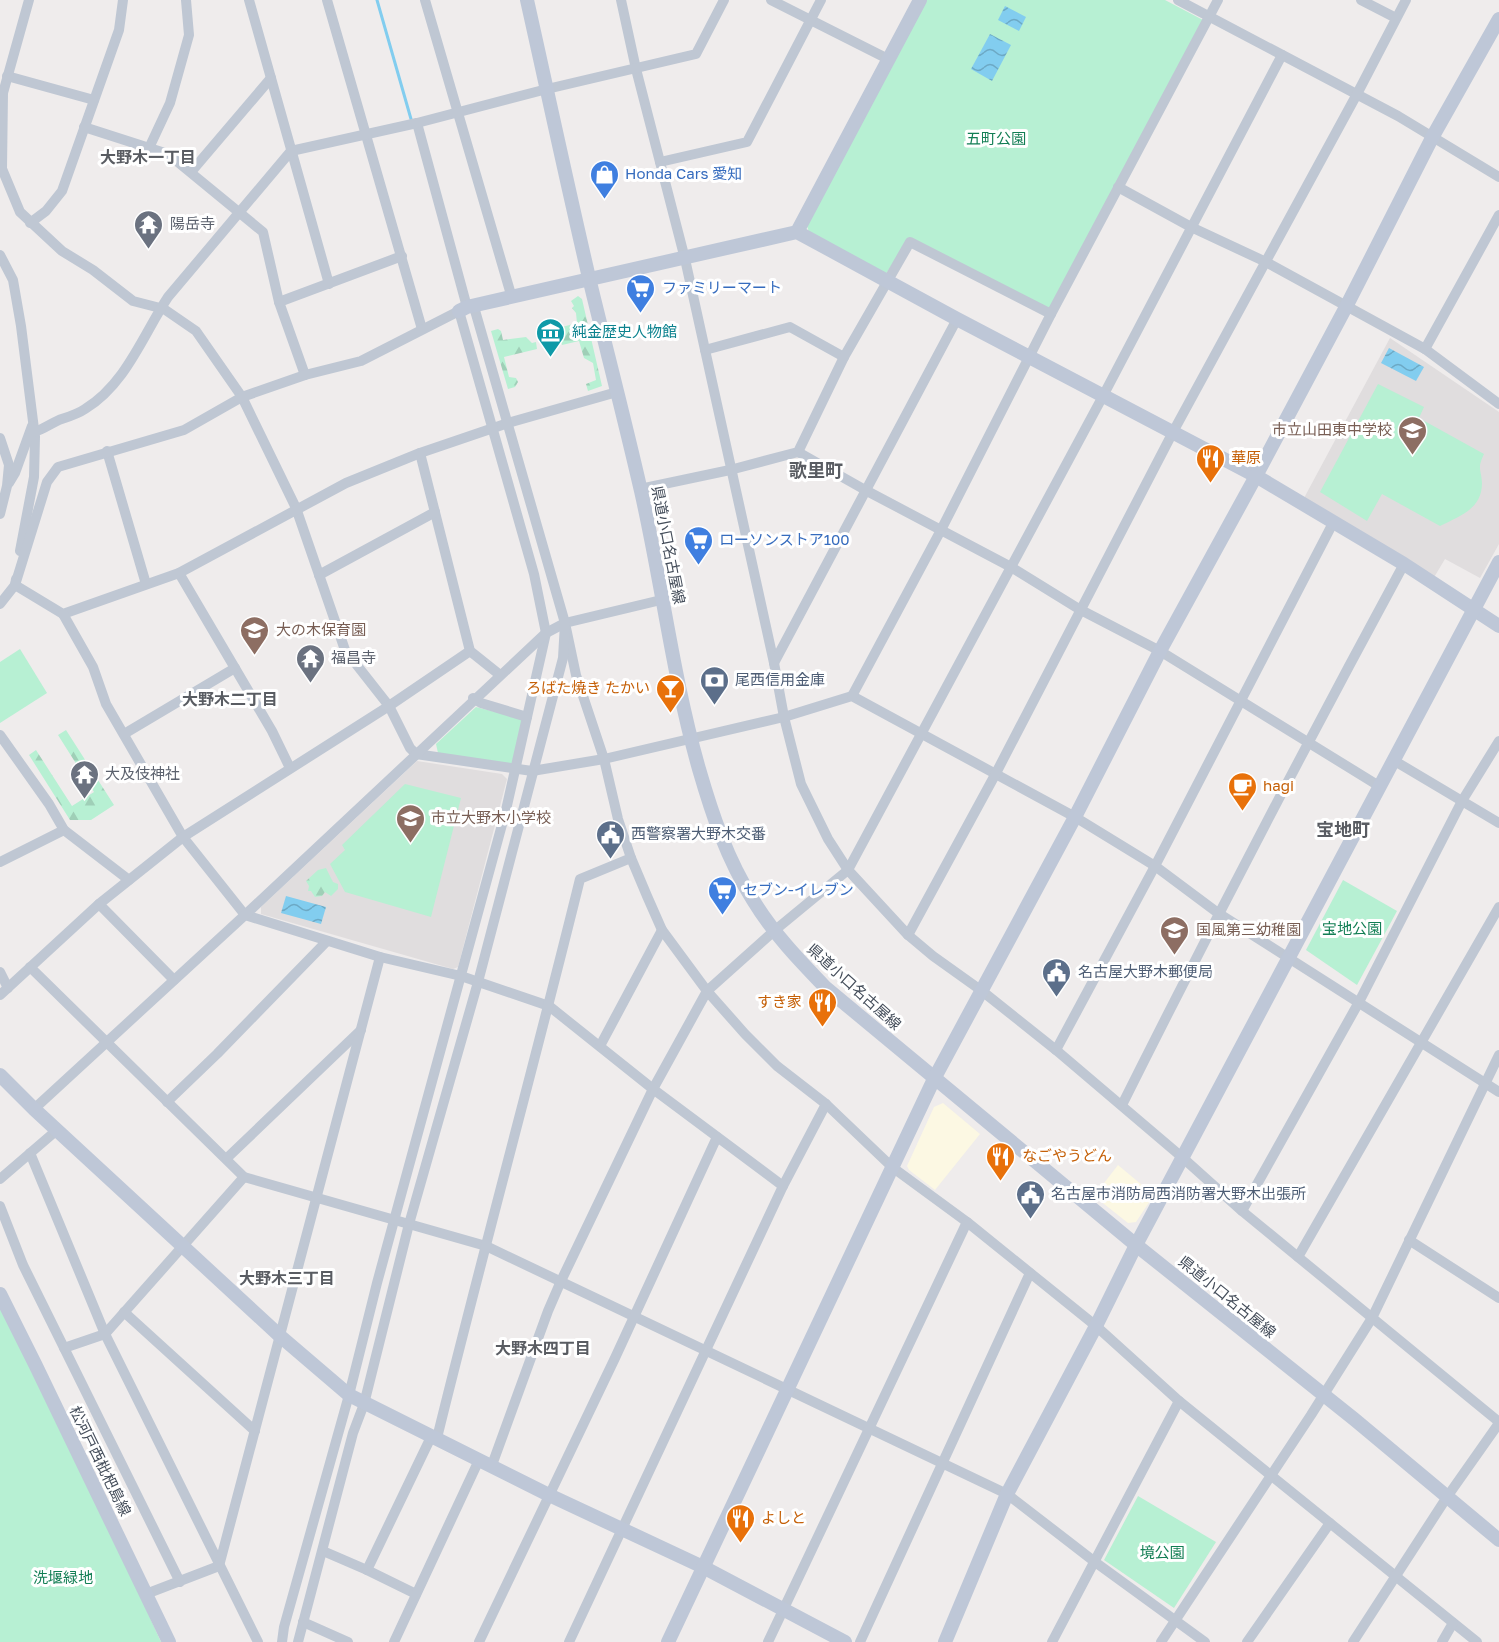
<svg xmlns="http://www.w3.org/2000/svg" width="1499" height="1642" viewBox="0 0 1499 1642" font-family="'Golos Text','Noto Sans JP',sans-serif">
<defs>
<pattern id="forest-firs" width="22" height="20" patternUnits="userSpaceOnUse" patternTransform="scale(1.5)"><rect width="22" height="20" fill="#b7f0d3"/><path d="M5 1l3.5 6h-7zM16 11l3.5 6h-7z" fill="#9fcfb7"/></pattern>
<pattern id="water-waves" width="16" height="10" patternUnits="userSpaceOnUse" patternTransform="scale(1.5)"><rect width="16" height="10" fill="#82cdef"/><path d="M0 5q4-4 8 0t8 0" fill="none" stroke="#6ca9c5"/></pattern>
</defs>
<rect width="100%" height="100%" fill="#efecec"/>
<g fill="#fcf8e3">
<polygon points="943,1103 980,1134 935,1190 909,1170 907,1166 934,1107"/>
<polygon points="1118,1165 1154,1195 1136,1222 1128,1223 1094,1196"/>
</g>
<g fill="#e0ddde">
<polygon points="1390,338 1499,412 1499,544 1480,578 1445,559 1433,579 1304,498"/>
<polygon points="417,761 502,774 507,779 458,967 453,969 261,914 261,907"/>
</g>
<g fill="url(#forest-firs)">
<polygon points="578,296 582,299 602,386 588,391 586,384 596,380 593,363 584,358 579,341 562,345 559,336 562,327 577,323 576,313 572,308 574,306 571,301"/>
<polygon points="498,329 501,331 503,340 526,337 532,343 536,342 537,349 504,357 509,377 516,378 518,382 515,387 508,389 491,331"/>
<polygon points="66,730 114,805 91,820 70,820 29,755 36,750 72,806 94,792 58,735"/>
<polygon points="326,868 333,882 338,884 338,889 331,896 325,892 322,896 315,897 311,891 308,891 309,886 306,881 318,870"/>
</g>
<g fill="#b7f0d3">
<polygon points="925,0 1165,0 1203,20 1050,310 908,239 886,274 810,235 806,223"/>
<path d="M1378 384 1424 407 1419 418 1484 454C1477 469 1481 468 1482 483 1482 509 1460 516 1440 526L1382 494 1367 521 1320 492Z"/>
<polygon points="20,649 47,693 0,723 0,662"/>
<polygon points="476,707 523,719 513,766 438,753 436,744"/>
<polygon points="405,784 461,798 431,917 345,892 330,864 345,850 342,845"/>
<polygon points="1343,880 1397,911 1357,985 1306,950"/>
<polygon points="0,1306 66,1433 161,1642 0,1642"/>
<polygon points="1138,1496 1216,1542 1174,1608 1104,1560"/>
</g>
<g fill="url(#water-waves)">
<polygon points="1005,6 1026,17 1019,31 998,20"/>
<polygon points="990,34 1011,45 992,81 971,69"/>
<polygon points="1389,348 1424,367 1416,381 1381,363"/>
<polygon points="286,896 326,907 321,924 281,913"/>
</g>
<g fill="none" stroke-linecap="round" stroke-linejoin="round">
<polyline stroke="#82cdef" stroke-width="3" points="377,0 411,119"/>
<g stroke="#bfc7d3" stroke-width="10">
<polyline points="249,0 329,284"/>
<polyline points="327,0 422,329"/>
<polyline points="425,0 512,298"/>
<polyline points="621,0 636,69 685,259 774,663 784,717 801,784 828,839 848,870 908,935 933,956 982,991 1056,1050 1183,1158 1242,1211 1499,1422"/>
<polyline points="771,0 888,59"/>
<polyline points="1178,0 1398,116 1499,177"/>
<polyline points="1361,0 1396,18"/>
<polyline points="7,76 94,100"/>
<polyline points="417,123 467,307"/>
<polyline points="84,127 168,154 263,232 279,302 305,375"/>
<polyline points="149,148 170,103 189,35 186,0"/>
<polyline points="660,162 747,142 821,0"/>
<polyline points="0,164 20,212 62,251 93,270 133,301 164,309 196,331 242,397 296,508 345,650 389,706 410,748 416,754 532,771 604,759 784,717 852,696 1075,817 1155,866 1218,913 1499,1092"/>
<polyline points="2,168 3,93 29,0"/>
<polyline points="191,172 271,78"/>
<polyline points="1118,187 1191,227 1266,262 1425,349 1499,404"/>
<polyline points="30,223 46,211 62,191 119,30 123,0"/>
<polyline points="0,255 13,280 21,326 35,437 34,477 20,551"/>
<polyline points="279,302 402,256"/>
<polyline points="1425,349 1499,215"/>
<polyline points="705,350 790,327 844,357"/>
<path d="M34 432C44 429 50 424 59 420 68 417 78 414 85 409 126 384 143 335 168 297L291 151 417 123 547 89 696 54 724 0"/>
<polyline points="0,438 9,465 7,486 0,514"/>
<polyline points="107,451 146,584"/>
<polyline points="798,452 867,491 1011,567 1079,609 1160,651 1379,786"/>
<polyline points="420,453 470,651 500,675"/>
<polyline points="9,483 15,473 32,426"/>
<polyline points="640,489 730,470 798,452 844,357 910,242 1051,314"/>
<polyline points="179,573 272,731 290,768"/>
<polyline points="319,575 435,512"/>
<polyline points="16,579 15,585 63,614 179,573 346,483 420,453 508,423 617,392"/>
<polyline points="0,604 15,585 47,482 58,467 184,430 242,397 305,375 361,361 459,311 534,574 546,633 506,810 377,1283 349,1395 284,1627 282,1642"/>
<polyline points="63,614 93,667 106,704 183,837 245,915 380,957 461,976 549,1006 653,1089 783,1186"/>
<polyline points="565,623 576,675 604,759 618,819 631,858 647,896 662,930 707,991 745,1034 777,1066 826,1104 892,1167 967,1222 1096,1326 1179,1401 1477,1642"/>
<polyline points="774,663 957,319"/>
<polyline points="852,696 941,530 1051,314 1218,0"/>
<polyline points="473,698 481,703 527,717"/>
<polyline points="124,734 235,668"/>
<polyline points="0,735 49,804 64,830 129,880"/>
<polyline points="1393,760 1499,823"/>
<polyline points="0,862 64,830"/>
<polyline points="99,904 174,980"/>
<polyline points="908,935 995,775 1173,432 1357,94 1406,0"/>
<polyline points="30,967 244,1177 486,1246 1007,1494 1095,1562 1205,1642"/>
<polyline points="0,972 8,988"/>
<polyline points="0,995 99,904 183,837 389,706 470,651"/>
<polyline points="600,1046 662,930"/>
<polyline points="1056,1050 1155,866 1333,523"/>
<polyline points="167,1102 217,1054 327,941"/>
<path d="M1122 1105C1213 923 1307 743 1404 564"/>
<polyline points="34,1109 245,915 546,633 565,623 661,600"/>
<polyline points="30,1153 105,1334 258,1642"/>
<polyline points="227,1158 361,1030"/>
<polyline points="0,1179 57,1130"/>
<polyline points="0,1206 23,1265 180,1582"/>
<polyline points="1242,1211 1359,1002 1462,801 1499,741"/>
<polyline points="1409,1240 1499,1298"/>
<polyline points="1298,1257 1499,907"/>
<polyline points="124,1312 255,1431"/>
<polyline points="64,1348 105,1334 244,1177"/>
<path d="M437 1438C483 1251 534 1066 580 879L631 858"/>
<polyline points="492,1465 548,1311 561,1281 653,1089 707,991 774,931 848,870 1103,396 1282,55"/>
<polyline points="323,1551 367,1570 416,1594"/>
<polyline points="367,1570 431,1437"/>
<polyline points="146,1594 219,1566 380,957"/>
<polyline points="303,1622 348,1642"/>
<polyline points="298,1642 353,1433 364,1404 409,1224 478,982 563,658 565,623 474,307"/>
<polyline points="394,1642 479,1460"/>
<polyline points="479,1642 615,1358 717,1137"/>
<polyline points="569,1642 783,1186 826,1104"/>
<polyline points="768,1642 967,1222"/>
<polyline points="860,1642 1030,1273"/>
<polyline points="1052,1642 1179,1401"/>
<polyline points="1161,1642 1311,1415 1372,1318 1499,1055"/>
<polyline points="1247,1642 1330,1523"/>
<polyline points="1353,1642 1447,1497 1499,1423"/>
<polyline points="1442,1642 1453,1623"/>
</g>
<g stroke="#bec7d7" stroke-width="14">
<path d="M527 0C548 94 568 188 590 282 607 352 625 421 641 491 662 583 673 678 699 769 712 814 727 859 753 900 773 933 799 960 826 988L1136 1245 1354 1419 1499 1540"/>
<polyline points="797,232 920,0"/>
<polyline points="459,311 467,307 797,232 957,319 1256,476 1404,564 1499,626"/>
<polyline points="0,1075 34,1109 280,1336 349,1395 549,1495 703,1567 845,1642"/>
<polyline points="0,1294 36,1366 169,1642"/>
<polyline points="668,1642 934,1079 1075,817 1160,651 1256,476 1346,307 1433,136 1499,19"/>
<polyline points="945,1642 1007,1494 1096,1326 1136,1245 1499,562"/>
</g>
</g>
<defs>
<symbol id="shop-pin" viewBox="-11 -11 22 30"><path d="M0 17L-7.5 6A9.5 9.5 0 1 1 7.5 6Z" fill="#3f7fe0" stroke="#fff"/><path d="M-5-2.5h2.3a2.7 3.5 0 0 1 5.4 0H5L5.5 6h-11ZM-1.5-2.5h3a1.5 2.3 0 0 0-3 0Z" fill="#fff"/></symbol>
<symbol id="temple-pin" viewBox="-11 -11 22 30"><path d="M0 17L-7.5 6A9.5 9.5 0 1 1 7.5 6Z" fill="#6b7280" stroke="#fff"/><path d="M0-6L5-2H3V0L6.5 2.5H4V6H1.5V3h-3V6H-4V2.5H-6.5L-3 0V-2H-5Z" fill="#fff"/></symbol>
<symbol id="supermarket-pin" viewBox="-11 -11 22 30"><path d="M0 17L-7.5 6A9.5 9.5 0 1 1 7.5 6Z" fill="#3f7fe0" stroke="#fff"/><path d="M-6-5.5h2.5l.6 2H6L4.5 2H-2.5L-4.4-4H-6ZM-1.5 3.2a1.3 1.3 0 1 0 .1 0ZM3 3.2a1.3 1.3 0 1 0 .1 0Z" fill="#fff"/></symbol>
<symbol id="museum-pin" viewBox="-11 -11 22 30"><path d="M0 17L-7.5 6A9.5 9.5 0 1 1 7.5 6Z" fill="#0f9aa8" stroke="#fff"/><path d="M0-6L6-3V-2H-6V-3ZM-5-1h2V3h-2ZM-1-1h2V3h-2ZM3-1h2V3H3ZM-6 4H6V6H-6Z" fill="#fff"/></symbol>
<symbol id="school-pin" viewBox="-11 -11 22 30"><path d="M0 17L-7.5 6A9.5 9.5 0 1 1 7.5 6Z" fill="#8d6e63" stroke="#fff"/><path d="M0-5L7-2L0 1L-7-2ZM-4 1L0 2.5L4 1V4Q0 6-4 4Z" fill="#fff"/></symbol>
<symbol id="restaurant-pin" viewBox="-11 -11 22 30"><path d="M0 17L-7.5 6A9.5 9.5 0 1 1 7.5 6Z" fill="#e8710a" stroke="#fff"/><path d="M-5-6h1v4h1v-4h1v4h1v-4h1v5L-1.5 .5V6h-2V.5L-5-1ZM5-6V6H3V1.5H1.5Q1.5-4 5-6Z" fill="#fff"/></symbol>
<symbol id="bank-pin" viewBox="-11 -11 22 30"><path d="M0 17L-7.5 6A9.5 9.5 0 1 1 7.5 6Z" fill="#5c6f8a" stroke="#fff"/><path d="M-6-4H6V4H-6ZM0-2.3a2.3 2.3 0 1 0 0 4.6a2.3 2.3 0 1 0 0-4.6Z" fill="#fff"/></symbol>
<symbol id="bar-pin" viewBox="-11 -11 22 30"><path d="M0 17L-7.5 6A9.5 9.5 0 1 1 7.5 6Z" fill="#e8710a" stroke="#fff"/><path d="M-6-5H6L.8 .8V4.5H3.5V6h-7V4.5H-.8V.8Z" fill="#fff"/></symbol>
<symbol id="cafe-pin" viewBox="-11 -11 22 30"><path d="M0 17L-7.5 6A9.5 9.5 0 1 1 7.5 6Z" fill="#e8710a" stroke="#fff"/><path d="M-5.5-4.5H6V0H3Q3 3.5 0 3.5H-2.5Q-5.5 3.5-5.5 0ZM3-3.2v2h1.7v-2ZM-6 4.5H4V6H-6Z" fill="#fff"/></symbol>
<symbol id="civic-pin" viewBox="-11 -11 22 30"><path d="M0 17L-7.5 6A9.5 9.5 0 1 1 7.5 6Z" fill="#5c6f8a" stroke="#fff"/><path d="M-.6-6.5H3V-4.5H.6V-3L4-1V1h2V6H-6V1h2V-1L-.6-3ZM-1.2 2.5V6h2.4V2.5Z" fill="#fff"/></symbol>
</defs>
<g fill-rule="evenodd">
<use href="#shop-pin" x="588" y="158" width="33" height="45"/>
<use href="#temple-pin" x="132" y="208" width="33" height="45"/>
<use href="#supermarket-pin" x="624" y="272" width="33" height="45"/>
<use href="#museum-pin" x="534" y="316" width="33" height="45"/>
<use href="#school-pin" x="1396" y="414" width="33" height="45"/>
<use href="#restaurant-pin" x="1194" y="442" width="33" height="45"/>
<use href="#supermarket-pin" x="682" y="524" width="33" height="45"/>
<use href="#school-pin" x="238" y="614" width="33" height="45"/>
<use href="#temple-pin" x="294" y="642" width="33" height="45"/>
<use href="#bank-pin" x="698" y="664" width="33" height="45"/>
<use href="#bar-pin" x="654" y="672" width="33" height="45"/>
<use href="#temple-pin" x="68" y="758" width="33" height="45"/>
<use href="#cafe-pin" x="1226" y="770" width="33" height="45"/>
<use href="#school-pin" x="394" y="802" width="33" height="45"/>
<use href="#civic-pin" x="594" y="818" width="33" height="45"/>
<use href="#supermarket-pin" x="706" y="874" width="33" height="45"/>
<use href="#school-pin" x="1158" y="914" width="33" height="45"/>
<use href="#civic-pin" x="1040" y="956" width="33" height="45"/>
<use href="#restaurant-pin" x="806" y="986" width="33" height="45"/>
<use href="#restaurant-pin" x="984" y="1140" width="33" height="45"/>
<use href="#civic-pin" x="1014" y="1178" width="33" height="45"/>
<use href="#restaurant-pin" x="724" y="1502" width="33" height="45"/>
</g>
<g text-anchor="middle" stroke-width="6" stroke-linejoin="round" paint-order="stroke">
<g font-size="15" fill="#127e54" stroke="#fff">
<text x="996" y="144">五町公園</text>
<text x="1352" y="934">宝地公園</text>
<text x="1162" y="1558">境公園</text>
<text x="63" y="1583">洗堰緑地</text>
</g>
<g font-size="15" fill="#366cbe" stroke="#fff" text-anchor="start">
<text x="625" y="179">Honda Cars 愛知</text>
<text x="662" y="293">ファミリーマート</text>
<text x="719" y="545">ローソンストア100</text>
<text x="743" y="895">セブン-イレブン</text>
</g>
<g font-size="15" fill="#5b616d" stroke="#fff" text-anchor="start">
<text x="170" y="229">陽岳寺</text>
<text x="331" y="663">福昌寺</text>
<text x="105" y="779">大及伎神社</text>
</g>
<g font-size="15" fill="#0d838f" stroke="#fff" text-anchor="start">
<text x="572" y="337">純金歴史人物館</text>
</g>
<g font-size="15" fill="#785e54" stroke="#fff" text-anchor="start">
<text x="1392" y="435" text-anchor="end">市立山田東中学校</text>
<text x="276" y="635">大の木保育園</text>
<text x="431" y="823">市立大野木小学校</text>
<text x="1196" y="935">国風第三幼稚園</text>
</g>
<g font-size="15" fill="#c56008" stroke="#fff" text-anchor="start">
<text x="1231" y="463">華原</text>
<text x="650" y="693" text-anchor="end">ろばた焼き たかい</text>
<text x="1263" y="791">hagi</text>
<text x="802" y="1007" text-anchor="end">すき家</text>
<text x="1022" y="1161">なごやうどん</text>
<text x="761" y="1523">よしと</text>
</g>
<g font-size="15" fill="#444d5a" stroke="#fff">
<text transform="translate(668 545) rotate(79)" y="5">県道小口名古屋線</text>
<text transform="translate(854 987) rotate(42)" y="5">県道小口名古屋線</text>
<text transform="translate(1227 1297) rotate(39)" y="5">県道小口名古屋線</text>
<text transform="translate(100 1461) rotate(64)" y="5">松河戸西枇杷島線</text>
</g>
<g font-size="15" fill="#4e5e75" stroke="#fff" text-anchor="start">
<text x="735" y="685">尾西信用金庫</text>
<text x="631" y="839">西警察署大野木交番</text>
<text x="1078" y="977">名古屋大野木郵便局</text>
<text x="1051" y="1199">名古屋市消防局西消防署大野木出張所</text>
</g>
<g font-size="16" font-weight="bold" fill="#595c62" stroke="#fff">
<text x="148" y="163">大野木一丁目</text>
<text x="230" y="705">大野木二丁目</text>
<text x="287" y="1284">大野木三丁目</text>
<text x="543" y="1354">大野木四丁目</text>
</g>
<g font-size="18" font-weight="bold" fill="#595c62" stroke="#fff">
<text x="816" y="477">歌里町</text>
<text x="1343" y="836">宝地町</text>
</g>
</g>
</svg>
